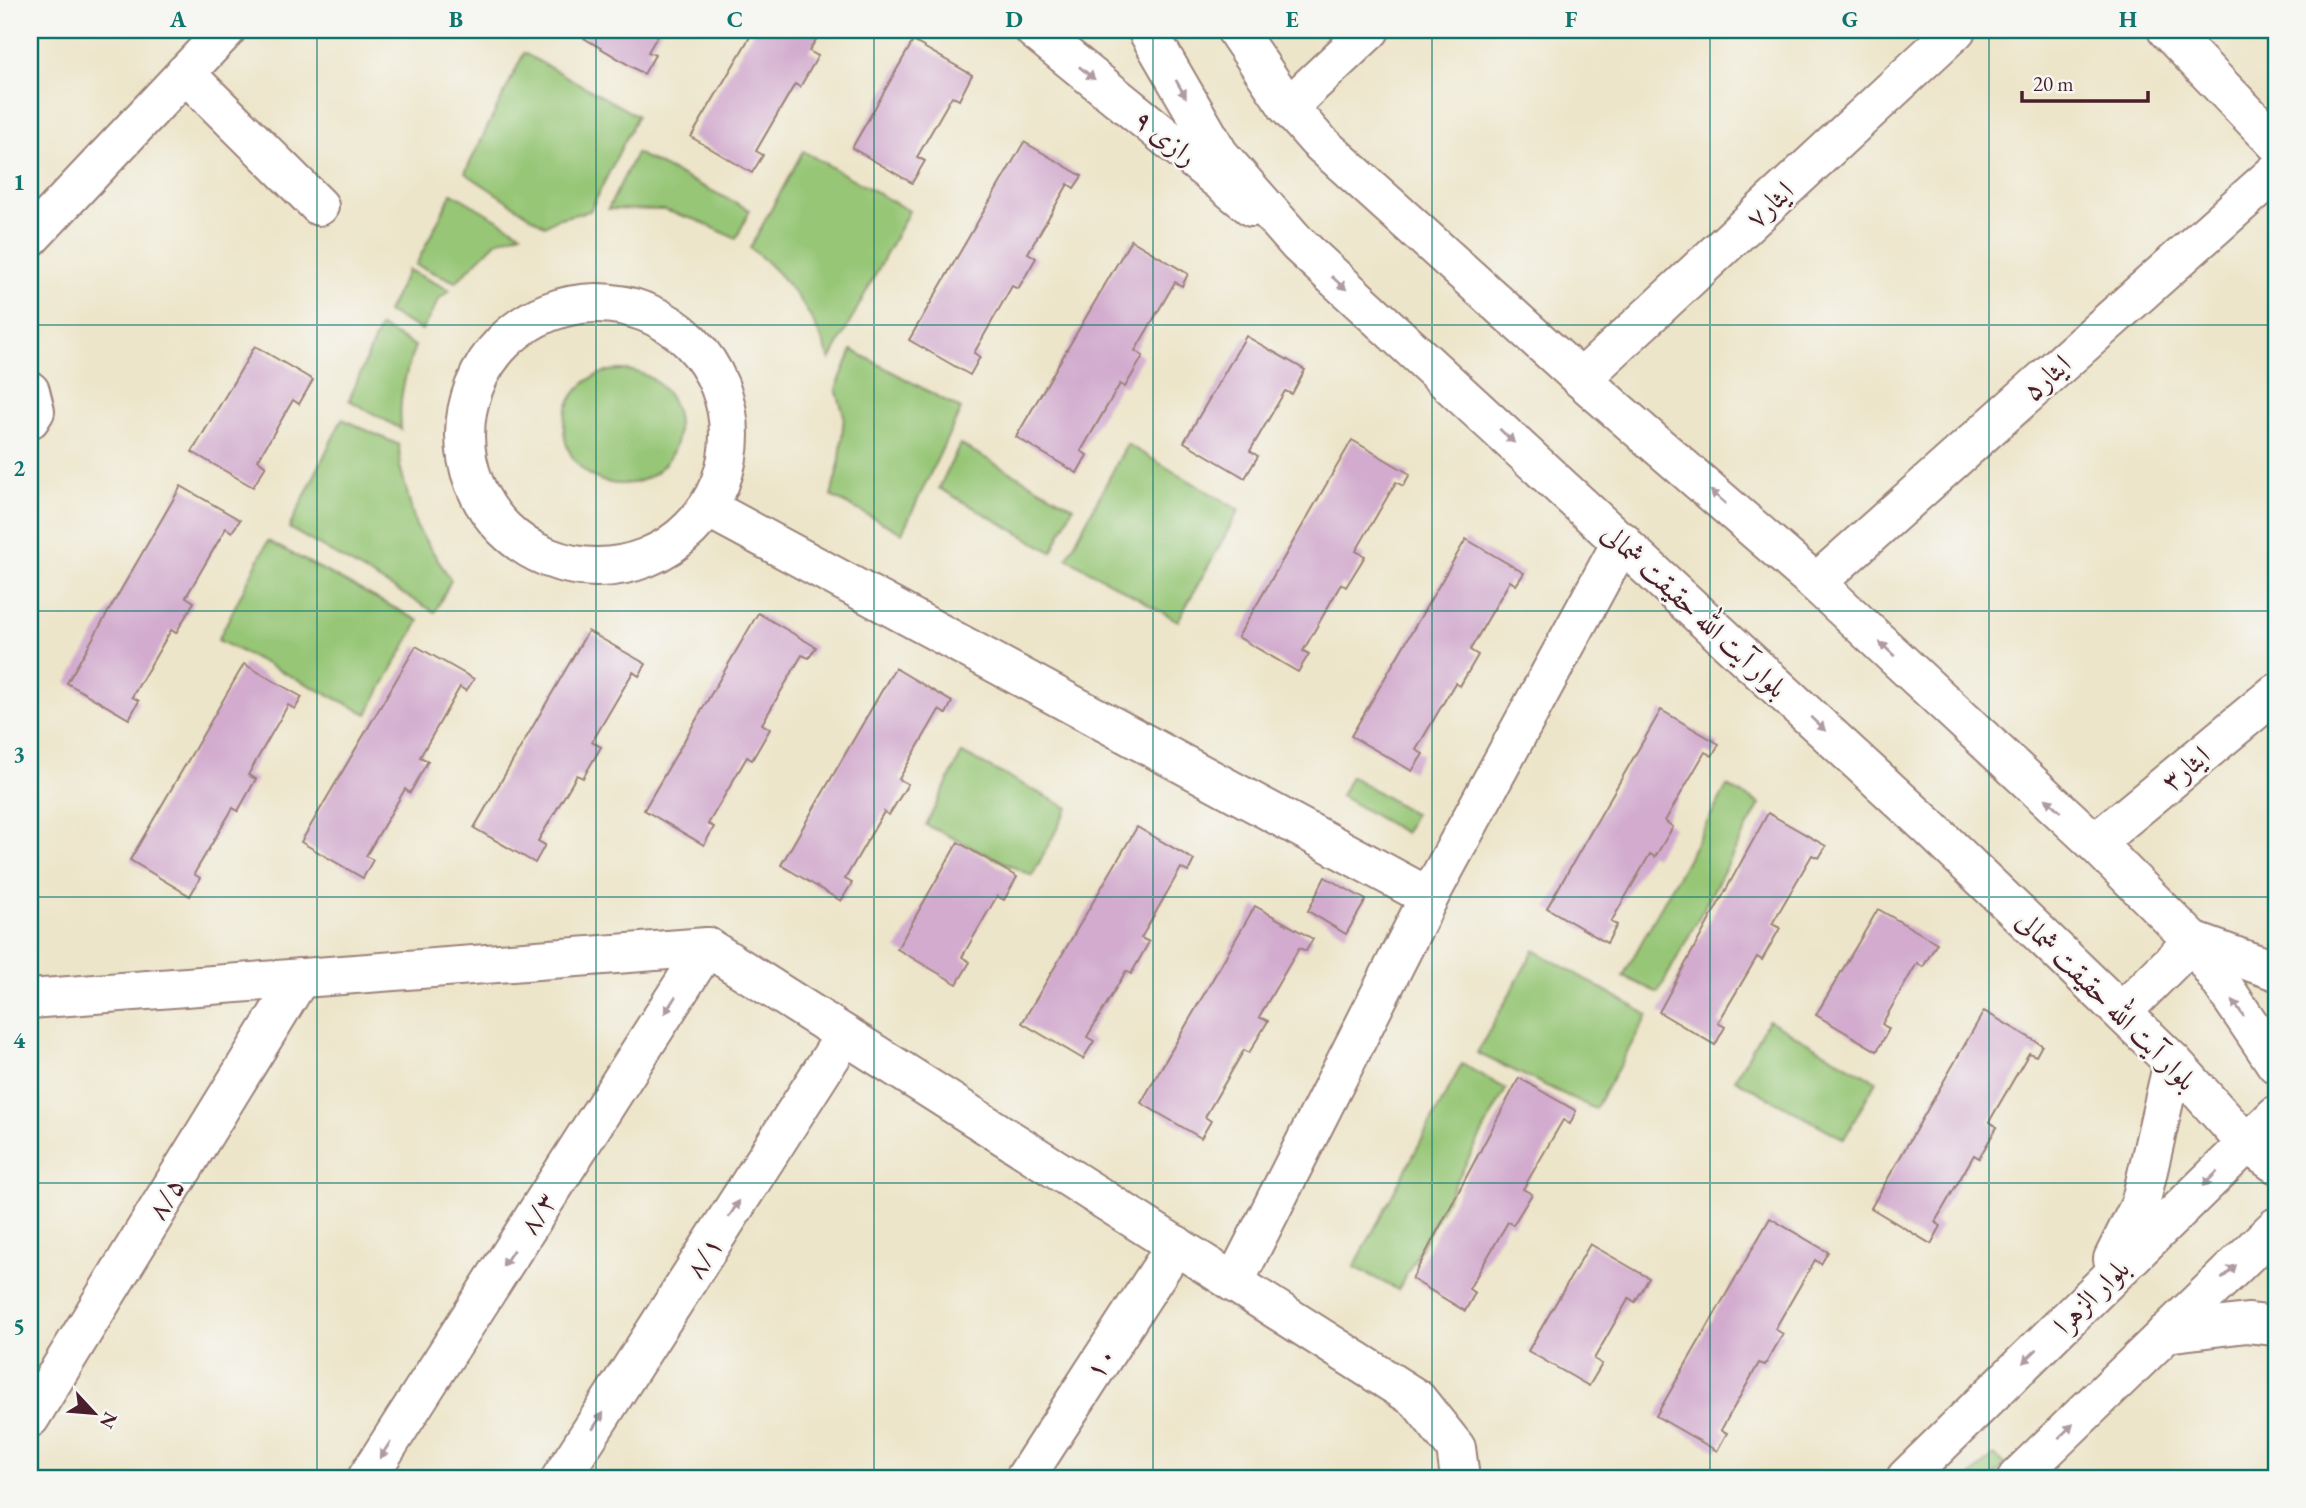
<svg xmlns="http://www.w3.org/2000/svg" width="2306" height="1508" viewBox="0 0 2306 1508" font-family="'EB Garamond',Amiri,serif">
<rect width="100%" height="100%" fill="#f6f6f2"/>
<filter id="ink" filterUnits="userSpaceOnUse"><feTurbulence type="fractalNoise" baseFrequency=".0143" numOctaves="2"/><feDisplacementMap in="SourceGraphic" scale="14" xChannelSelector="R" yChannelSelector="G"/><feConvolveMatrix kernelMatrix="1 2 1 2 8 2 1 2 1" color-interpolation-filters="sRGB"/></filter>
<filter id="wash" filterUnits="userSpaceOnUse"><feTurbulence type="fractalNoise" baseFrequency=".00686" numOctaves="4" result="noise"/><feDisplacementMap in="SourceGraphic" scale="28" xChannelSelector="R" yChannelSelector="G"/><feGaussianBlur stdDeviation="1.57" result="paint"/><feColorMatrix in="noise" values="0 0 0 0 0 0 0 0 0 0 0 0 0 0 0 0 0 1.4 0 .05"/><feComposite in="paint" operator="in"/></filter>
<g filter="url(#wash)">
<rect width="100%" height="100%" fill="#ede5c9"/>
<g fill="#96c676" stroke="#707250" stroke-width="2">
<polygon points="524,53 637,116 590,211 556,219 545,226 465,173"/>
<path d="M803 151 909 211 830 360C815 316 787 276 750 248Z"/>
<polygon points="636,153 750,210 736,239 699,221 664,210 608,209"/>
<polygon points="452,193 521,233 497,241 456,282 416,265"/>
<polygon points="408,270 450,290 440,298 422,330 387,312"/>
<path d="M380 327 415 346C405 374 398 399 401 429L349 400Z"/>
<polygon points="852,350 961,409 902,533 831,496 840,460 844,415 836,389"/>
<circle cx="621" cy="427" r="57"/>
<polygon points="342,419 399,445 400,466 416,526 451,580 435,612 289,528"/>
<polygon points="960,444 1073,507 1052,552 939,488"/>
<polygon points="1127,444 1239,510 1178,621 1067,558"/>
<polygon points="268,541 419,621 367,714 218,640"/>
<polygon points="962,753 1068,808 1032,876 926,825"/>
<polygon points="1351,776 1414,814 1405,833 1341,796"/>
<polygon points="1727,786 1760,804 1658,993 1623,976"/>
<polygon points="1534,950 1648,1015 1595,1109 1477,1053"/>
<polygon points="1768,1020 1876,1081 1844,1139 1735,1079"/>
<polygon points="1462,1064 1506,1089 1398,1290 1354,1267"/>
<polygon points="1994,1455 2005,1465 1991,1478 1970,1478"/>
</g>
<g id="blocks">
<g fill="#d2abce">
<polygon points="588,30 661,30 648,52 655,55 644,74 584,38"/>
<polygon points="754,30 822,30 809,51 818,56 800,87 795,84 756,151 763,155 752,173 691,137"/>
<polygon points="913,41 972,75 959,100 952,96 917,157 925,161 912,183 852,148"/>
<polygon points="1024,142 1082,176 1074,188 1068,184 1028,253 1036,258 1018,289 1012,286 974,353 980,357 970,375 909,340"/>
<polygon points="1131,240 1188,274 1182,286 1175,282 1135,351 1143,356 1125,387 1120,384 1081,451 1087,455 1077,473 1016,437"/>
<polygon points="1246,336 1305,370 1292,394 1285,391 1250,451 1258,456 1245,478 1184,442"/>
<polygon points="255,346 313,380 299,404 293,400 258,460 266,466 253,487 192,452"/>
<polygon points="1352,440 1410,474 1403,486 1396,482 1356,551 1365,556 1346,587 1341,584 1303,651 1309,654 1298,672 1238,637"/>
<polygon points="181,486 240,520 232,532 226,528 186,597 194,602 176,633 171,630 132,697 139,701 129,719 67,683"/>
<polygon points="1466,539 1524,573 1516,585 1510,581 1470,650 1478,655 1460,686 1455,683 1416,750 1423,754 1412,771 1351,736"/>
<polygon points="758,613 816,647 809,658 802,655 762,724 770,729 752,760 747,757 708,824 714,827 704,845 644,810"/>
<polygon points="588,631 646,664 639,676 633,672 592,742 601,747 583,778 577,775 538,841 545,845 535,863 474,828"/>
<polygon points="416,646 474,679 466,691 460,687 420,757 428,761 410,793 405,789 366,856 373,860 363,878 301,842"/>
<polygon points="244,664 302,697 295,709 288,705 248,775 256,779 238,811 233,808 194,874 200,878 190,896 130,860"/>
<polygon points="895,668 952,702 946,714 939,710 899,779 908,784 889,815 884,812 845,879 852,883 841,901 781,865"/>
<polygon points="1661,710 1719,744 1712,756 1705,752 1665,821 1673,827 1655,857 1650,854 1611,922 1617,925 1607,943 1547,908"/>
<polygon points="1768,813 1826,846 1819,858 1812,855 1772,924 1780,928 1762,960 1757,957 1718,1023 1725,1027 1715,1045 1659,1012"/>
<polygon points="1137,827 1194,860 1188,872 1181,868 1141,938 1149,942 1131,974 1126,971 1087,1037 1094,1041 1083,1059 1022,1023"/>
<polygon points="958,842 1017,877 1004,900 997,896 962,957 970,962 957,984 897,949"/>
<polygon points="1325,877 1366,900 1346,934 1308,911"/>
<polygon points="1255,906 1313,939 1306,951 1299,948 1259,1017 1268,1021 1249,1053 1244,1050 1205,1117 1211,1121 1201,1138 1141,1103"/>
<polygon points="1878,909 1937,943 1923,967 1917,963 1882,1024 1889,1029 1877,1051 1816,1015"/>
<polygon points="1984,1011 2042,1045 2036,1056 2029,1053 1989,1122 1997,1127 1979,1158 1974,1155 1935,1222 1941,1226 1931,1244 1871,1208"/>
<polygon points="1519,1078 1576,1111 1570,1124 1563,1120 1523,1189 1532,1194 1513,1225 1508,1222 1469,1289 1475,1293 1465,1311 1412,1279"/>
<polygon points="1770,1218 1828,1252 1821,1264 1815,1260 1775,1329 1783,1334 1765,1365 1759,1363 1721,1430 1727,1433 1717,1451 1656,1416"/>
<polygon points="1590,1244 1649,1278 1635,1302 1629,1298 1594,1359 1602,1364 1589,1386 1528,1351"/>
</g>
</g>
</g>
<g filter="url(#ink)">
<use href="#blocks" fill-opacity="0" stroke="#9c827a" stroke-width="2"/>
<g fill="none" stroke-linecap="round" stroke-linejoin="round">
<defs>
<g id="minor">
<polyline points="1034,30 1252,207"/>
<polyline points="2167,30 2276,143"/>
<polyline points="185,73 319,206"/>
<polyline points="1288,107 1370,30"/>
<polyline points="30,238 226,30"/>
<circle cx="597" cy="435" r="132"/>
<polyline points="1581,379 1956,30"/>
<polyline points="30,391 35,411 30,419"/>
<polyline points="708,508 1429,897"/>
<polyline points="1816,583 2276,172"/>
<polyline points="2095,843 2276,693"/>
<polyline points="30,999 707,947 1417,1399 1456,1448 1460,1478"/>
<polyline points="1234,1283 1429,897 1622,541"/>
<polyline points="30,1418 300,978"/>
<polyline points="367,1478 707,947"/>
<polyline points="561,1478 845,1035"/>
<polyline points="1025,1478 1176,1245"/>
</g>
<g id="major">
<polyline points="1147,30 1219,154 1298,244 1928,826 2173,1062 2246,1143 2276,1164"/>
<polyline points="1236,30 1288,107 1317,140 1581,379 1816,583 2095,843 2193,941 2276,1064"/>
<polyline points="2122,1012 2193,941 2276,971"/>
<polyline points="2113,1259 2140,1205 2173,1062"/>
<polyline points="2166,1333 2247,1323 2276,1326"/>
<polyline points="1906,1478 2276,1115"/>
<polyline points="2017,1478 2276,1227"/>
</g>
</defs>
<use href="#minor" stroke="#9c827a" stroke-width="42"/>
<use href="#major" stroke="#9c827a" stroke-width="42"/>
<use href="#minor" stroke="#fff" stroke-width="38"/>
<use href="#major" stroke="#fff" stroke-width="38"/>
</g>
<defs><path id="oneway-solid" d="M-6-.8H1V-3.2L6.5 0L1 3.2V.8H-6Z" transform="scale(1.75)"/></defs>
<g fill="#ae9aa0">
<use href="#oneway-solid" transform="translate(1087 73) rotate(39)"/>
<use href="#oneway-solid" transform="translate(1181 89) rotate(60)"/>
<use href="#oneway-solid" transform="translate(1339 283) rotate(42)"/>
<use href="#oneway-solid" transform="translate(1507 436) rotate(43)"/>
<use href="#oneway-solid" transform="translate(1718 497) rotate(-139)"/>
<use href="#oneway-solid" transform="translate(1887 649) rotate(-137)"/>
<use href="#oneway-solid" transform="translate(1818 724) rotate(43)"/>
<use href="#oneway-solid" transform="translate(2053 805) rotate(-138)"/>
<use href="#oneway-solid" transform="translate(670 1005) rotate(123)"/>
<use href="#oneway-solid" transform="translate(2238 1008) rotate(-124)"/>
<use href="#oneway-solid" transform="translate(2210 1179) rotate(135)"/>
<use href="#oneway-solid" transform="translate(734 1209) rotate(-57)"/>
<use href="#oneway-solid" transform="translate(508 1258) rotate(123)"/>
<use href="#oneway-solid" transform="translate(2229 1272) rotate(-44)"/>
<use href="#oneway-solid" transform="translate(2030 1356) rotate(136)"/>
<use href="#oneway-solid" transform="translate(598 1421) rotate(-57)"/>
<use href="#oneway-solid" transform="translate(2066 1431) rotate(-44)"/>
<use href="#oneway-solid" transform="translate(385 1450) rotate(123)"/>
</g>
</g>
<path fill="none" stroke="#0f766e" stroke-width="2" stroke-opacity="0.55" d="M317 30V1478M596 30V1478M874 30V1478M1153 30V1478M1432 30V1478M1710 30V1478M1989 30V1478M30 325H2276M30 611H2276M30 897H2276M30 1183H2276"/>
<g text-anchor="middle" stroke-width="5" stroke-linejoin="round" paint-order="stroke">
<g font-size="28" fill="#4a1f2b" stroke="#f6f6f2">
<text transform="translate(1166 137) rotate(39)" y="10">رازی ۹</text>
<text transform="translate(1769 204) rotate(-43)" y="10">ایثار۷</text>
<text transform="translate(2046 377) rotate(-42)" y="10">ایثار۵</text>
<text transform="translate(1695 610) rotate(43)" y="10">بلوار آیت الله حقیقت شمالی</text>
<text transform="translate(2185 768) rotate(-40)" y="10">ایثار۳</text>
<text transform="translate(2107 1000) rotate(45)" y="10">بلوار آیت الله حقیقت شمالی</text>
<text transform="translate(165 1198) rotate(-58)" y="10">۸/۵</text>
<text transform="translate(537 1213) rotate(-57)" y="10">۸/۳</text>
<text transform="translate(703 1257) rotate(-57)" y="10">۸/۱</text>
<text transform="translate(2091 1296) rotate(-45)" y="10">بلوار الزهرا</text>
<text transform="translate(1100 1362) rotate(-57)" y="10">۱۰</text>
</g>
</g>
<rect width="2306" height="1508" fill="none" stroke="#f6f6f2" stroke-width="77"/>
<g transform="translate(94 1413) rotate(116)" stroke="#f6f6f2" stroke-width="5" paint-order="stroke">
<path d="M0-5L12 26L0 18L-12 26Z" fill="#4a1f2b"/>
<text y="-10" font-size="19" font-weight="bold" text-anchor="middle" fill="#4a1f2b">N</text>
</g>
<path d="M2022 91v10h126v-10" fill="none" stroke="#4a1f2b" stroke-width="3.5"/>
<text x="2033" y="91" font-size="21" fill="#4a1f2b" stroke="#f6f6f2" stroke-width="5" paint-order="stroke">20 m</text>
<rect x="38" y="38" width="2230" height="1432" fill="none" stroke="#0f766e" stroke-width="2.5"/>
<g font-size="23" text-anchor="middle" font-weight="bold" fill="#0f766e">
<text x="178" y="27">A</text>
<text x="456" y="27">B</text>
<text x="735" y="27">C</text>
<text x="1014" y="27">D</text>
<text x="1292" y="27">E</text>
<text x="1571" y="27">F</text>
<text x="1850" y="27">G</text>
<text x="2128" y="27">H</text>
<text x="19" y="190">1</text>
<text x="19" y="476">2</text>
<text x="19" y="762">3</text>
<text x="19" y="1048">4</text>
<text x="19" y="1334">5</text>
</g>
</svg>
